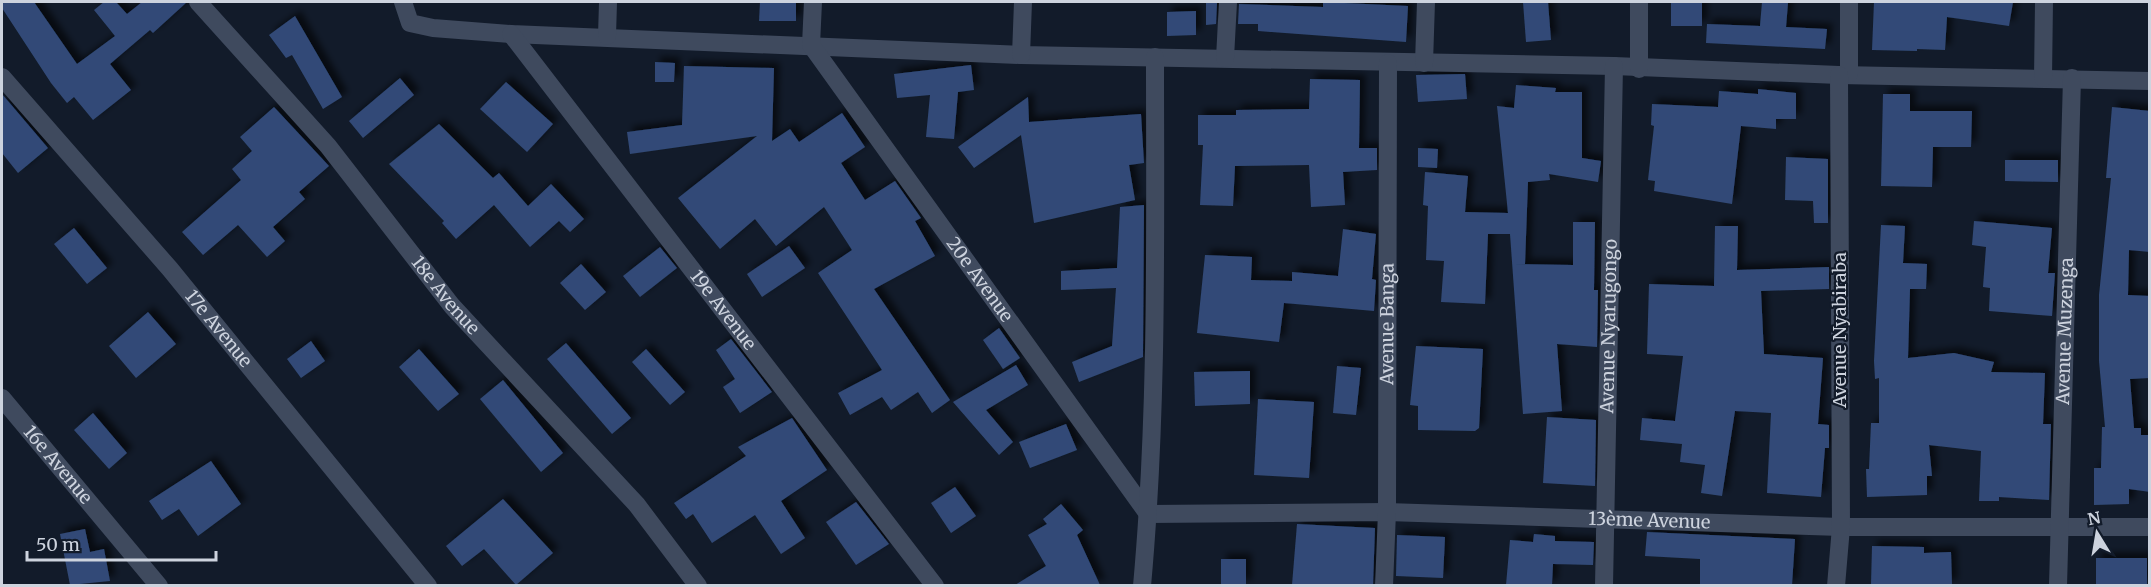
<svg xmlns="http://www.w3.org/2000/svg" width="2151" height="587" viewBox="0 0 2151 587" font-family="Merriweather,serif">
<defs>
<filter id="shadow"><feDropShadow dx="5.5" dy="-5.5" stdDeviation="3" flood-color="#0009"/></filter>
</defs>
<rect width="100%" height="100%" fill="#121b2a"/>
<g fill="#314a77" filter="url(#shadow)">
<polygon points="2,2 34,2 77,64 115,36 94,10 104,2 116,2 127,14 142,2 187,2 153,33 150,30 110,64 131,90 93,120 74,97 67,103 51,83 2,8"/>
<polygon points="760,2 796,2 796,21 759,21"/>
<polygon points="1323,2 1408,6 1406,42 1258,31 1258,24 1238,24 1239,4 1323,7"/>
<polygon points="1523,2 1548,2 1551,40 1526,42"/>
<rect x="1671" y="2" width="31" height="24"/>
<polygon points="1762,2 1788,3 1786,27 1827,29 1825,49 1706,43 1707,24 1760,26"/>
<polygon points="1874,2 2013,2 2009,26 1947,17 1945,50 1917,49 1917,51 1872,50"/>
<polygon points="1206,3 1217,3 1216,24 1206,25"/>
<polygon points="1196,11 1196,35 1167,36 1167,12"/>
<polygon points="295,16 342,97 323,109 292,55 286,58 269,35"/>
<polygon points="655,62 675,63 674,82 655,82"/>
<polygon points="971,65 974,90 958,92 954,139 926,137 930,95 897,98 894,74"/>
<polygon points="684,66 774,68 772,141 790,129 799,142 842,113 865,147 841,163 865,200 895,181 921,218 915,221 935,256 874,289 950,400 932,413 918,392 891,410 882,397 850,415 838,393 882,370 818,273 852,250 824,207 776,246 755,219 720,249 678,198 757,136 630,154 627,132 682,125"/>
<polygon points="1465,74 1467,99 1418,102 1416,75"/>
<polygon points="400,78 414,95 363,138 349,121"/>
<polygon points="1310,79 1360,80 1359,148 1377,148 1377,170 1343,172 1345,205 1311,207 1309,165 1235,166 1233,206 1200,205 1203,145 1198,145 1198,115 1236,115 1236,110 1309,109"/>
<polygon points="506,82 553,124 527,152 480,109"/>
<polygon points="1516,85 1556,88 1555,92 1582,92 1582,158 1601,161 1598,182 1549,174 1550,180 1528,182 1525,264 1514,264 1573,265 1573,222 1595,222 1594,290 1598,290 1597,347 1557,344 1562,411 1523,414 1510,234 1488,234 1485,304 1441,302 1444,261 1426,260 1428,206 1423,205 1425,172 1468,176 1465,212 1508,213 1497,106 1514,108"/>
<polygon points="1758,89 1796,93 1796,119 1776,119 1776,129 1741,126 1732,204 1654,191 1655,181 1648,180 1654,126 1651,125 1652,104 1718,107 1719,91 1758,94"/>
<polygon points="2,94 48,148 18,173 2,153"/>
<polygon points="1883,94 1910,94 1910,111 1972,111 1971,147 1933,147 1932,187 1881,186"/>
<polygon points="1028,97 1029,122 1141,114 1144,163 1129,165 1135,200 1034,223 1021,135 974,168 958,147"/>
<polygon points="274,107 329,166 299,192 305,199 273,227 285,241 267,257 238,225 203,255 182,232 241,180 232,169 252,151 240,137"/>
<polygon points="2112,107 2150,111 2150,252 2129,250 2128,295 2150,296 2150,378 2130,379 2134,428 2141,428 2141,435 2150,435 2150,492 2129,489 2129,504 2094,505 2094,468 2101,468 2102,427 2105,427 2099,361 2099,295 2111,178 2106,178"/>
<polygon points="439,124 493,178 499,173 528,206 551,184 584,219 570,232 559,221 530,247 494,205 456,239 442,223 444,221 389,164"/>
<polygon points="1418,148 1438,149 1437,168 1418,167"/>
<polygon points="1786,157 1828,159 1828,223 1814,223 1813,201 1785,200"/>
<polygon points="2005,160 2058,160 2058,182 2005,181"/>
<polygon points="1144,205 1143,357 1079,382 1072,362 1112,346 1116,288 1061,290 1061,271 1117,268 1120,207"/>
<polygon points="1974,221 2052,228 2048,273 2055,273 2052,316 1989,311 1990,288 1983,287 1986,247 1972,245"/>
<polygon points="1881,225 1905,226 1903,263 1927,264 1926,289 1910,289 1908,358 1954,353 1994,362 1991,372 2045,373 2043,424 2051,424 2049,500 1999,497 1999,501 1979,501 1981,451 1929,445 1932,476 1927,476 1927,495 1867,497 1866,469 1869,469 1871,423 1879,423 1879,378 1875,379 1874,361"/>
<polygon points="1715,226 1738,226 1737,270 1829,267 1829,289 1761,291 1764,354 1823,358 1818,424 1829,425 1829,448 1825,448 1821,497 1767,493 1771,413 1735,411 1722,496 1701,493 1705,465 1680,462 1682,444 1640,440 1642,418 1675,421 1683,356 1647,354 1649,284 1714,286"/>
<polygon points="74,228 107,268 87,284 54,244"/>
<polygon points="1343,229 1376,234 1372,279 1376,280 1374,311 1284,303 1279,342 1197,333 1205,255 1252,257 1251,280 1292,281 1292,272 1338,276"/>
<polygon points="789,246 805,268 762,297 747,274"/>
<polygon points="660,247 677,268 640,297 623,276"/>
<polygon points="581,264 606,292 585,310 560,283"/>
<polygon points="148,312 176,344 136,378 109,346"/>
<polygon points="999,328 1020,358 1003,369 983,340"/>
<polygon points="731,339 772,392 740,413 723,387 735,379 716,350"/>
<polygon points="311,341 325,361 301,378 287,359"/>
<polygon points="566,343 631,418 612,434 547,359"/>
<polygon points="1416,346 1483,349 1479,428 1475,431 1418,430 1418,406 1410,405"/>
<polygon points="419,349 459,394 438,411 399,367"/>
<polygon points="646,349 685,392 670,405 632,362"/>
<polygon points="1016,365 1028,385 986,410 1013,442 999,455 953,402"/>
<polygon points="1337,366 1361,368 1356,415 1333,413"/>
<polygon points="1250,371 1250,404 1195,406 1194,372"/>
<polygon points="503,380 563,453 541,472 480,399"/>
<polygon points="1258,399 1314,402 1309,478 1254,475"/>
<polygon points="93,413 127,453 109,469 74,430"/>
<polygon points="1547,417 1596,420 1595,486 1543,483"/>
<polygon points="792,418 827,470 781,501 805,538 781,554 755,515 712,543 693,514 686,519 674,503 746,456 738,447"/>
<polygon points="1066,424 1077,450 1030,468 1019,442"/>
<polygon points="211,461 241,504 198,536 179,509 162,520 149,501"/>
<polygon points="955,487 976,516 951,533 931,503"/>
<polygon points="503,499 553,553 516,585 484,549 462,566 446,546"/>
<polygon points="856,502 889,544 856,565 826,522"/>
<polygon points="1061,504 1083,530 1077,535 1100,585 1015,585 1046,566 1028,535 1047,524 1043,519"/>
<polygon points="1297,524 1375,528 1373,585 1292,585"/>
<polygon points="85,529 90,552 104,549 110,581 70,585 60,534"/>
<polygon points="1647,532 1795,539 1792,585 1700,585 1700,559 1645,556"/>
<polygon points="1534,534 1555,536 1555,541 1594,542 1593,565 1553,564 1552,585 1506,585 1510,540 1533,542"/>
<polygon points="1397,535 1445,537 1443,578 1396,576"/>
<polygon points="1872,546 1924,547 1924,553 1951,552 1952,585 1871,585"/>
<rect x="2096" y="558" width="51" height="27"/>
<rect x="1221" y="559" width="25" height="26"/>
</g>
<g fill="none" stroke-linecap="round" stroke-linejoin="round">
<g stroke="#3f4a5e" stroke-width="18">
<path id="s1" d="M198 2 328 146 452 306 637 505 698 586"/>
<polyline points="403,2 410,23 433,28 511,34 1021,55 1614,66 1839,75 2150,81"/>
<path id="s2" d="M813 2 811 45 1148 514 1387 512 1841 527H2150"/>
<polyline points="1849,2 1849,74"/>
<path id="s3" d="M511 34 935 586"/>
<polyline points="607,36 608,2"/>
<polyline points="1021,55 1023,2"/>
<polyline points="1225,58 1228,2"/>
<polyline points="1424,63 1426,2"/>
<polyline points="1639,69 1639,2"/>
<path id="s4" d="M2 77 170 269 428 586"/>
<polyline points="2043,78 2044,2"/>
<path id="s5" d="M2 398 159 586"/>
<path d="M1142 586C1158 410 1155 233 1155 57"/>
<path id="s6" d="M1384 586 1387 512 1388 63"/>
<path id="s7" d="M1604 586 1614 66"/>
<polyline points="1836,586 1841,527 1839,75"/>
<path id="s8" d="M2058 586 2072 78"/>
</g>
</g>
<g text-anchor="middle" stroke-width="4.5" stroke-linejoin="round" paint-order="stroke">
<g font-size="18" fill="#cdd3de" stroke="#121b2a">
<text dy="6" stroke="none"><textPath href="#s2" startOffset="332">20e Avenue</textPath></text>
<text dy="6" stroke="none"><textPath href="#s1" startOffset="384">18e Avenue</textPath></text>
<text dy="6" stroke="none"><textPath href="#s3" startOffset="348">19e Avenue</textPath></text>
<text dy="6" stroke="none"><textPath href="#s6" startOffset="262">Avenue Banga</textPath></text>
<text dy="6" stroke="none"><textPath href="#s7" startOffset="260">Avenue Nyarugongo</textPath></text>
<text dy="6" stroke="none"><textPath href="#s4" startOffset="332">17e Avenue</textPath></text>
<text transform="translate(1840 330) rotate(-90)" y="6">Avenue Nyabiraba</text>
<text dy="6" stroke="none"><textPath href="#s8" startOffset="255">Avenue Muzenga</textPath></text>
<text dy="6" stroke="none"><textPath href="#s5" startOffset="87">16e Avenue</textPath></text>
<text dy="6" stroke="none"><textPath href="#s2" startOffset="1122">13ème Avenue</textPath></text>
</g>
</g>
<rect width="2151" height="587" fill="none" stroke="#cdd3de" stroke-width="6"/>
<g transform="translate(2097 533) rotate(349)" stroke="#121b2a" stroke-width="4.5" paint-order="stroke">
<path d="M0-4.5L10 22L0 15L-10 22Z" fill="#cdd3de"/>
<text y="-9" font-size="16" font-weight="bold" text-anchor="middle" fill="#cdd3de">N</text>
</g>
<path d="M27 551v9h189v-9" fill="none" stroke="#cdd3de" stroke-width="3"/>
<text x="36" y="551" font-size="18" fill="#cdd3de" stroke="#121b2a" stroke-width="4.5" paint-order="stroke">50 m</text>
</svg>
